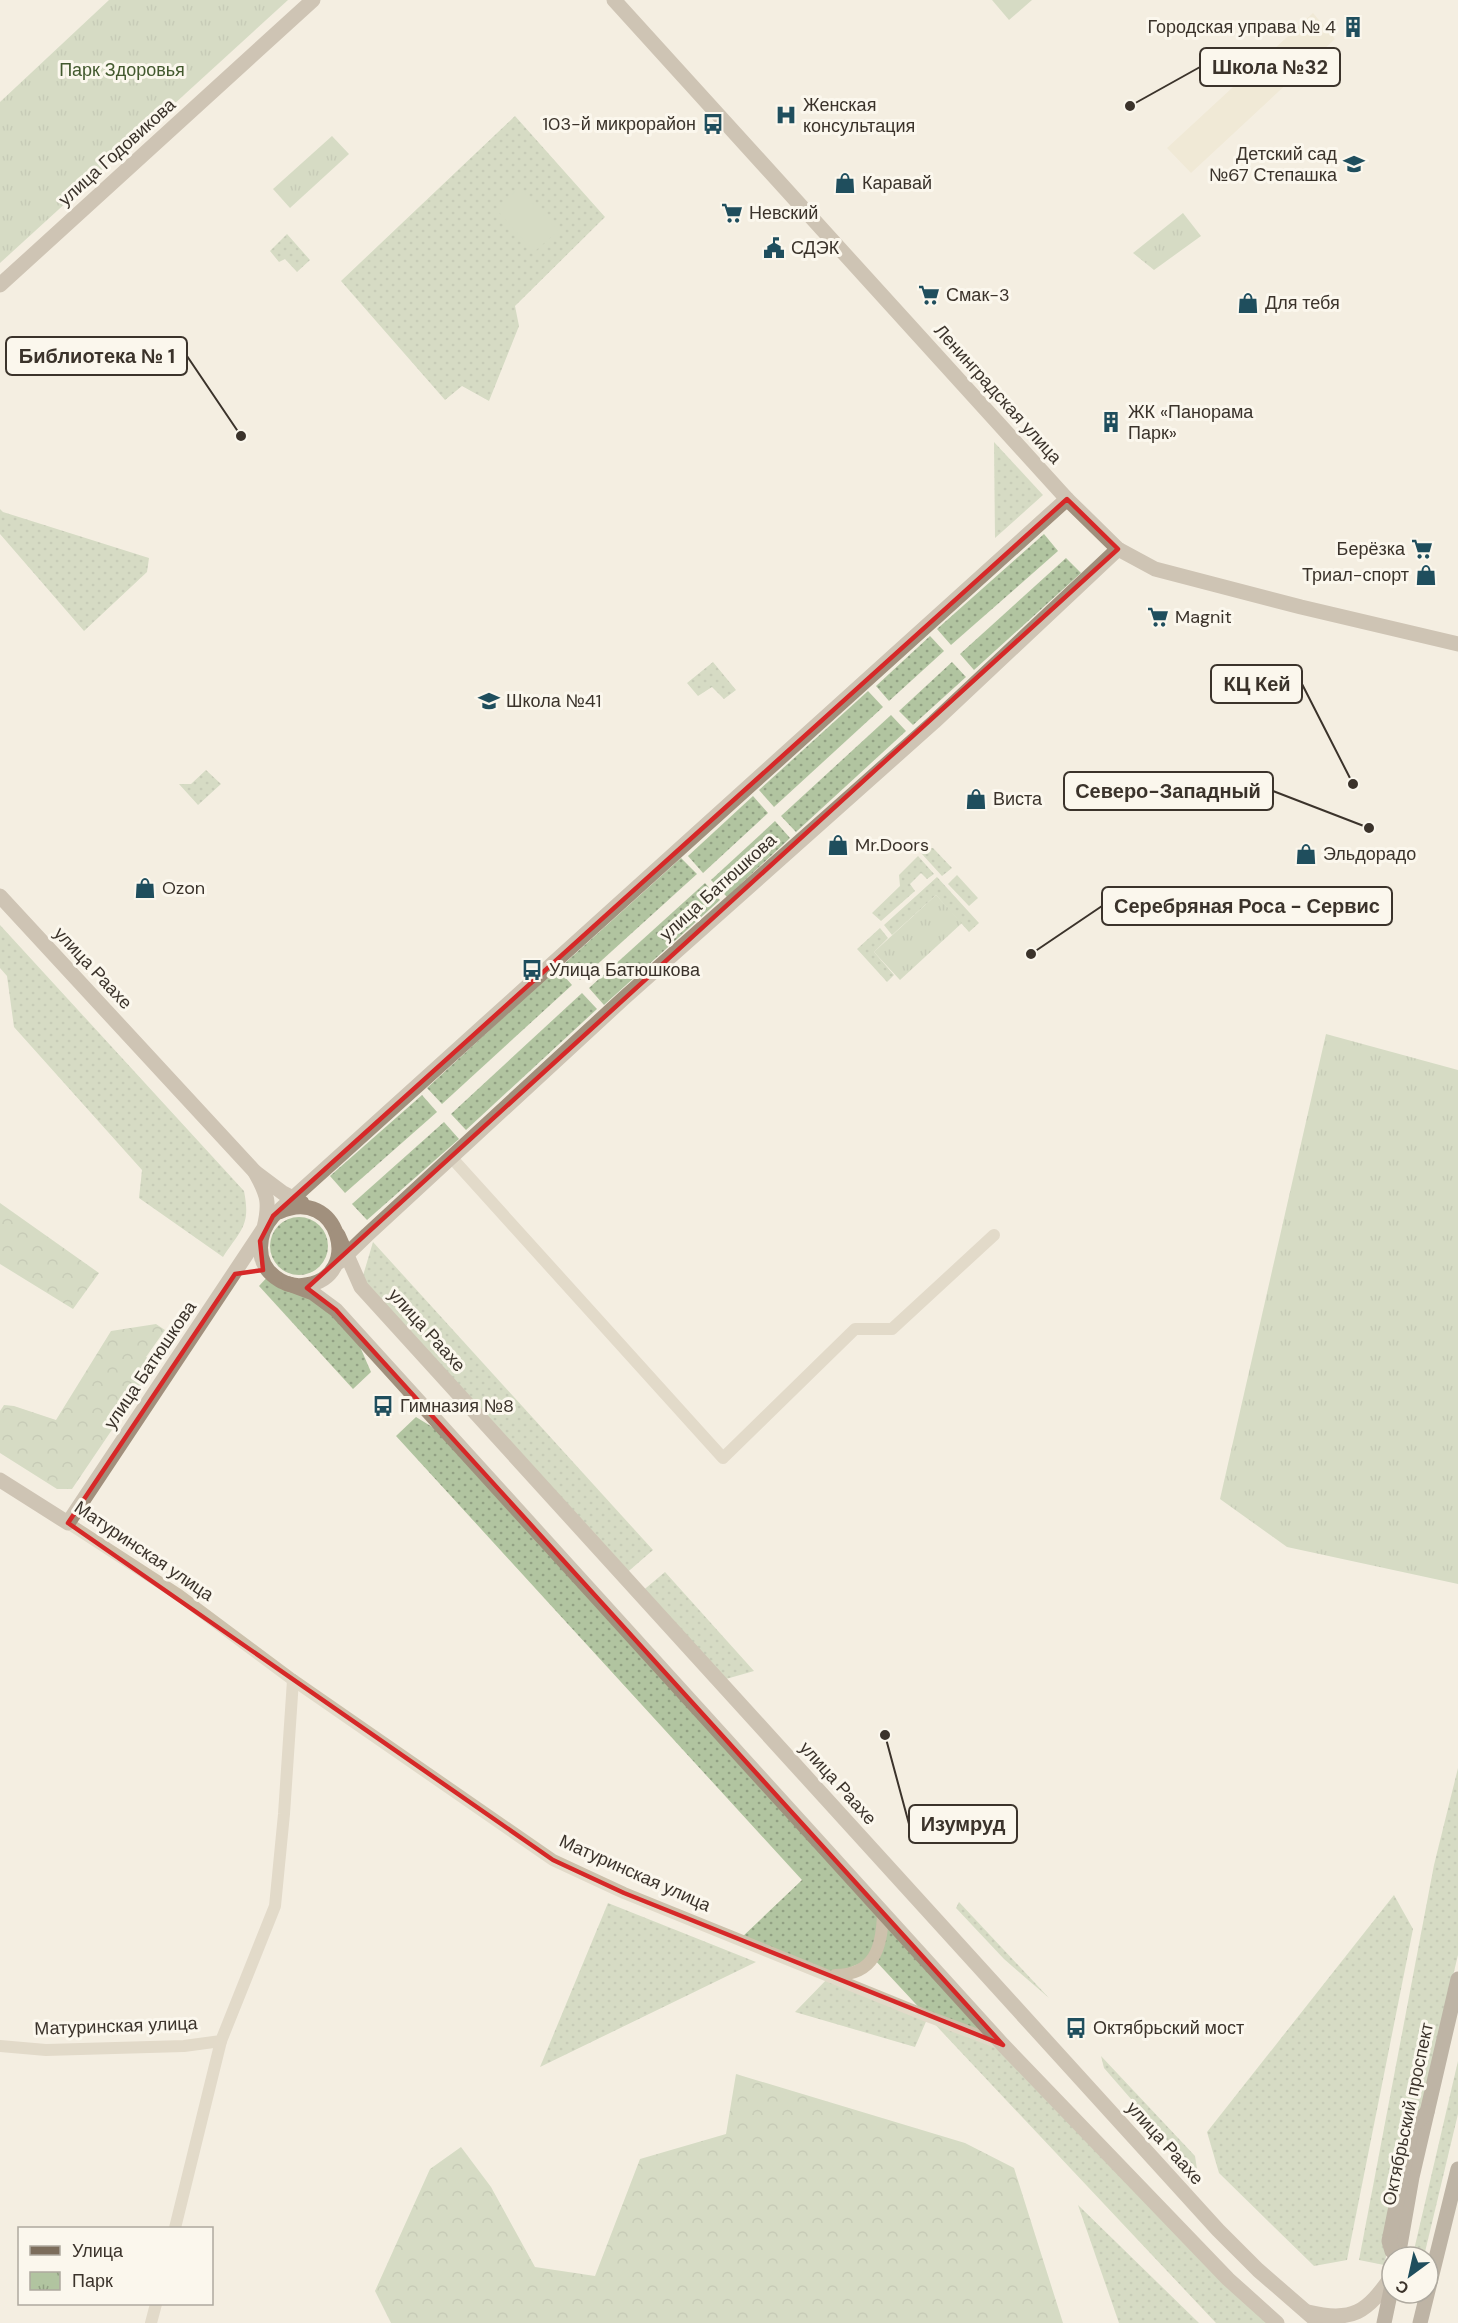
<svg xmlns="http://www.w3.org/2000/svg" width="1458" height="2323" viewBox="0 0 1458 2323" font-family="'DM Sans',sans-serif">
<defs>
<pattern id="grass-dots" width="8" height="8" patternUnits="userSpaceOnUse" patternTransform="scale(1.5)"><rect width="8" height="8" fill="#b1c4a0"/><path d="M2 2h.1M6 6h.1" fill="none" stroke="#91a083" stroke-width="1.8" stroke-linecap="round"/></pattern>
<pattern id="forest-crowns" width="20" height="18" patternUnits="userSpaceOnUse" patternTransform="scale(1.5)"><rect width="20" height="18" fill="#b1c4a0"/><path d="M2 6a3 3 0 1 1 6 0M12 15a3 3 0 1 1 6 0" fill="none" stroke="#91a083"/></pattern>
<pattern id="park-tufts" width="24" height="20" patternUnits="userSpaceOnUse" patternTransform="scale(1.5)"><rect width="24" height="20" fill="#b1c4a0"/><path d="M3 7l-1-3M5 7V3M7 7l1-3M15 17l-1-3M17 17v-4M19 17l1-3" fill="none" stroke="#91a083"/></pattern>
</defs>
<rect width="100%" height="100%" fill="#f4eee1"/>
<g fill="url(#grass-dots)" fill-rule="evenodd">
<polygon points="515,116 605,217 515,306 519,326 489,401 462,386 445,400 341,281"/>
<polygon points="287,234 310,260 297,272 285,259 279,262 270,251"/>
<polygon points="994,442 1043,495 995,538"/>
<polygon points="0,509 3,512 149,558 147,572 84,631 0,534"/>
<polygon points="1044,534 1058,551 951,645 937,629"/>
<polygon points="1066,558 1081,573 974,670 960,654"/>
<polygon points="930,636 944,651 889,701 876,686"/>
<polygon points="713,662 736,690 724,699 712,687 698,696 687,683"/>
<polygon points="952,662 966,677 913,725 899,711"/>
<polygon points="868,691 883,707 774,807 759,790"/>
<polygon points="891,715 906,731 796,832 781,816"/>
<polygon points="206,770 221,784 198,805 179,784 191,784"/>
<polygon points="753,796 768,813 703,873 688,856"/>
<polygon points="775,821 790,838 727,897 711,880"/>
<polygon points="927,848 933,848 952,868 942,876 921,853"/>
<polygon points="918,856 934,874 927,879 921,873 910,884 915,891 881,921 872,913 900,886 899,875"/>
<polygon points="681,858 697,874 580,980 565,963"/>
<polygon points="957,875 978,898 969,906 948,884"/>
<polygon points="937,877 979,923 969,932 936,895 892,935 884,925"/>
<polygon points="705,883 720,900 604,1005 589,988"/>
<path d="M0 925 244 1191C251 1226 241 1229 223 1257L139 1198 142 1170 14 1027 7 976 0 968Z"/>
<polygon points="880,928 888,938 874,952 894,975 887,982 857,949"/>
<polygon points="557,968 572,985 442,1104 427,1088"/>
<polygon points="582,993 597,1009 466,1130 451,1114"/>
<polygon points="422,1095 437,1112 345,1193 330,1176"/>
<polygon points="444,1122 459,1139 367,1220 352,1204"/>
<circle cx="299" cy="1246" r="29"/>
<polygon points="373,1242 653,1550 623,1576 359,1289"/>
<polygon points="271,1273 351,1326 371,1372 353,1389 259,1286"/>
<path d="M416 1417 455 1441 1003 2045 1277 2323H1216L928 2017 915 2047 795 2012 830 1976 740 1939 802 1880 396 1436ZM873 1958 926 2015 832 1975Z"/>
<polygon points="665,1572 754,1671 719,1681 640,1593"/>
<polygon points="1458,1768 1458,1955 1384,2265 1359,2260 1434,1865"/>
<polygon points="1394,1895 1413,1929 1347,2260 1314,2266 1219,2173 1207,2132"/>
<polygon points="959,1902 1049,1998 1004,1959 956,1908"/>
<polygon points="608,1903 756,1962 540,2067"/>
<polygon points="1101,2056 1195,2156 1198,2176 1104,2068"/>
<polygon points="1458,2061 1458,2114 1425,2252 1414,2250"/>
<polygon points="1078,2205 1199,2323 1119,2323"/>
</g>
<g fill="url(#forest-crowns)">
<polygon points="0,1203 99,1273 73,1309 0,1264"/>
<polygon points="156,1324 165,1330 146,1357 157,1363 72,1489 57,1489 0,1453 0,1411 4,1405 14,1406 56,1420 111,1331"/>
<polygon points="736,2074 965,2143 1014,2168 1063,2323 391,2323 375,2291 430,2169 461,2147 491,2187 535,2267 595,2276 640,2159 726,2134"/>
</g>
<g fill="url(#park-tufts)">
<polygon points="109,0 288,0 0,263 0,102"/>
<polygon points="332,136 349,154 290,208 273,189"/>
<polygon points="1183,213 1201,236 1154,270 1133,253"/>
<polygon points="936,895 962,923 900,980 874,952"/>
<polygon points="1326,1034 1458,1070 1458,1584 1287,1547 1220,1499"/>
</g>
<g fill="#b1c4a0">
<polygon points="992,0 1032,0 1009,20"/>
<polygon points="519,188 558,231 534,252 496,209"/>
</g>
<polygon fill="#ece2c8" points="1313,13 1335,39 1191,173 1167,148"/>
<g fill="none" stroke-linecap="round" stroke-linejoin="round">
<g stroke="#cdc1ac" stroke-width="12">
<polyline points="451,1157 723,1458 855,1329 892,1329 994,1235"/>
<polyline points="68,1523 179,1595 293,1680 553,1860 624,1893 927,2016 1002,2044"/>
<path d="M835 1975C875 1975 882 1947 883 1913"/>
<polyline points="0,2046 46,2050 184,2046 221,2041 275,1906 284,1814 293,1680"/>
<polyline points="175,2228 221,2041"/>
<polyline points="151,2323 156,2304"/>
</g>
<g stroke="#a1907d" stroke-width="15">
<polyline points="614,0 1067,499 1118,549 1155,569 1301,607 1458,644"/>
<polyline points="0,285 313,0"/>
<polyline points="0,896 255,1172 283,1193 302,1203"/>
<path d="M279 1212C339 1184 364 1277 306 1285 295 1287 284 1284 275 1277 255 1262 257 1234 273 1216L1067 499"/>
<polyline points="338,1235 361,1287 1218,2230 1258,2270 1319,2323"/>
<polyline points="339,1262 367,1235 624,998 934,722 1118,549"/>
<polyline points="289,1284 313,1293 336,1310 1003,2045 1228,2279 1277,2323"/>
<path d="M0 1480 68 1523 264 1228C270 1203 268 1195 255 1172"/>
<path d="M1308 2312C1353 2323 1367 2312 1392 2276"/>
</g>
<g stroke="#7c6d5c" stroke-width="15">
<polyline points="1398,2257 1412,2177 1458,1979"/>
<polyline points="1398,2257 1392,2251 1389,2241 1412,2127 1427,2112"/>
<polyline points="1384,2323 1392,2285"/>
<polyline points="1420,2323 1458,2169"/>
</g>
</g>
<path d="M0 0H1458V2323H0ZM1067 499 1118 549 307 1288 336 1310 1003 2045 624 1893 553 1860 68 1523 235 1274 263 1270 260 1241 273 1216Z" fill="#f4eee1" fill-opacity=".55" fill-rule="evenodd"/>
<path fill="none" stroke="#d62828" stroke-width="4.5" stroke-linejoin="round" d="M1067 499 1118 549 307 1288 336 1310 1003 2045 624 1893 553 1860 68 1523 235 1274 263 1270 260 1241 273 1216Z"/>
<defs>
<symbol id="building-bare" viewBox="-9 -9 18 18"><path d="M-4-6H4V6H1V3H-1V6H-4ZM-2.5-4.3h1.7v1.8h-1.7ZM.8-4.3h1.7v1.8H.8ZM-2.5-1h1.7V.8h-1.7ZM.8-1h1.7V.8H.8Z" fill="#1f4e5d" stroke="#fbf7ed" stroke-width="2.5" paint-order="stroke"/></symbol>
<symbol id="hospital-bare" viewBox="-9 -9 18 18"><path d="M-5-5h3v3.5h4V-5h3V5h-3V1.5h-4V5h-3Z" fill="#1f4e5d" stroke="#fbf7ed" stroke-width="2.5" paint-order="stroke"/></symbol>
<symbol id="bus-bare" viewBox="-9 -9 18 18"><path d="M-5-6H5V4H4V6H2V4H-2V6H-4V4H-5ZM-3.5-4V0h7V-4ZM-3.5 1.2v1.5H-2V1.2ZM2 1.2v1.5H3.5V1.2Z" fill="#1f4e5d" stroke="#fbf7ed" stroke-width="2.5" paint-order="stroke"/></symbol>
<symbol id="school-bare" viewBox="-9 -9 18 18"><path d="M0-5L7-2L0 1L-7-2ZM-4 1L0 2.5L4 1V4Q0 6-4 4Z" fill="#1f4e5d" stroke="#fbf7ed" stroke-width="2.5" paint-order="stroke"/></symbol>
<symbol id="shop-bare" viewBox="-9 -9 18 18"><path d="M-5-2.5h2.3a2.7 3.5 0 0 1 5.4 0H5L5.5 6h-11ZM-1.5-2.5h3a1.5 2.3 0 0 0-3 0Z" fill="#1f4e5d" stroke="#fbf7ed" stroke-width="2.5" paint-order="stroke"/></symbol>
<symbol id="supermarket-bare" viewBox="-9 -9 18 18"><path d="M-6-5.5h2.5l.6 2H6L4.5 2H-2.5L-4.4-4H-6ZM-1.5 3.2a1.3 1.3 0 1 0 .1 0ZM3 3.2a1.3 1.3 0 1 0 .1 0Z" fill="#1f4e5d" stroke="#fbf7ed" stroke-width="2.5" paint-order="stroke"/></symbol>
<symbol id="civic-bare" viewBox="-9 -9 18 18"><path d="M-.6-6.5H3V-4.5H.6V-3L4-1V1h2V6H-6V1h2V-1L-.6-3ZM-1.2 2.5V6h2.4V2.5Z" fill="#1f4e5d" stroke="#fbf7ed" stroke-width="2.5" paint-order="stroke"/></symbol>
</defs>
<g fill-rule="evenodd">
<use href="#building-bare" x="1338" y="12" width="30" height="30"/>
<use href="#hospital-bare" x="771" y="100" width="30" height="30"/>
<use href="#bus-bare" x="698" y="109" width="30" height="30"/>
<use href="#school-bare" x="1339" y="149" width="30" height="30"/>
<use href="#shop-bare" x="830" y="168" width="30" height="30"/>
<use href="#supermarket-bare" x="717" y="198" width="30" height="30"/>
<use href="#civic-bare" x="759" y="233" width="30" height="30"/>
<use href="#supermarket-bare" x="914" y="280" width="30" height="30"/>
<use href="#shop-bare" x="1233" y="288" width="30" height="30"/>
<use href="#building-bare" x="1096" y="407" width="30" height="30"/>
<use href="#supermarket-bare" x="1407" y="534" width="30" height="30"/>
<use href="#shop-bare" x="1411" y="560" width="30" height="30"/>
<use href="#supermarket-bare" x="1143" y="602" width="30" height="30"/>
<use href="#school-bare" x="474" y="686" width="30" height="30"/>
<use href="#shop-bare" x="961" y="784" width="30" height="30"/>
<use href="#shop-bare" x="823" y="830" width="30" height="30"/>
<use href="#shop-bare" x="1291" y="839" width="30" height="30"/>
<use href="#shop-bare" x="130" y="873" width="30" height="30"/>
<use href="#bus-bare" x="517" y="955" width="30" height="30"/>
<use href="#bus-bare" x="368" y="1391" width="30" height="30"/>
<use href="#bus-bare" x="1061" y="2013" width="30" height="30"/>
</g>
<g text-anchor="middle" stroke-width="6" stroke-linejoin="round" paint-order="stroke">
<g font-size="18" fill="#3b332b" stroke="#fbf7ed" text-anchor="start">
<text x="1336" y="33" text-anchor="end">Городская управа № 4</text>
<text x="803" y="111">Женская<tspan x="803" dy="21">консультация</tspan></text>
<text x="696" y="130" text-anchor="end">103-й микрорайон</text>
<text x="1337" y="160" text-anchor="end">Детский сад<tspan x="1337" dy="21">№67 Степашка</tspan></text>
<text x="862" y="189">Каравай</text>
<text x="749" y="219">Невский</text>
<text x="791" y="254">СДЭК</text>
<text x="946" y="301">Смак-3</text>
<text x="1265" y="309">Для тебя</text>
<text x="1128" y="418">ЖК «Панорама<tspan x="1128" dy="21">Парк»</tspan></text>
<text x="1405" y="555" text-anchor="end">Берёзка</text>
<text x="1409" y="581" text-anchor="end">Триал-спорт</text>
<text x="1175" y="623">Magnit</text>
<text x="506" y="707">Школа №41</text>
<text x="993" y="805">Виста</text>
<text x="855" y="851">Mr.Doors</text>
<text x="1323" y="860">Эльдорадо</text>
<text x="162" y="894">Ozon</text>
<text x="549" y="976">Улица Батюшкова</text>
<text x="400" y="1412">Гимназия №8</text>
<text x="1093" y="2034">Октябрьский мост</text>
</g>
<g font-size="18" fill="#42592e" stroke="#fbf7ed">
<text x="122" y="76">Парк Здоровья</text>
</g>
<g font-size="18" fill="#3b332b" stroke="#fbf7ed">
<text transform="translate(117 152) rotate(-42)" y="6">улица Годовикова</text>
<text transform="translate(998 394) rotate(48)" y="6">Ленинградская улица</text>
<text transform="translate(718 887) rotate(-42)" y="6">улица Батюшкова</text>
<text transform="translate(93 968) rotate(47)" y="6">улица Раахе</text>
<text transform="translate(427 1330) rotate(48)" y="6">улица Раахе</text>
<text transform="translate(150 1365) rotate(-56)" y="6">улица Батюшкова</text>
<text transform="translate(144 1551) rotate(34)" y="6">Матуринская улица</text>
<text transform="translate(838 1783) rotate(48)" y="6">улица Раахе</text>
<text transform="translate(635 1873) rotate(24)" y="6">Матуринская улица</text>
<text transform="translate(116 2026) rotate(-2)" y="6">Матуринская улица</text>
<text transform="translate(1408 2114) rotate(-78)" y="6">Октябрьский проспект</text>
<text transform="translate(1165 2143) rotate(48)" y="6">улица Раахе</text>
</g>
</g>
<path fill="none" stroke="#3b332b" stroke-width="2" d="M1130 106L1200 67M241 436L187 356M1353 784L1302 684M1369 828L1273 791M1031 954L1102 906M885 1735L909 1824"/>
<g fill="#3b332b" stroke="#fbf7ed" stroke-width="2">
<circle cx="1130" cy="106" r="6"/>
<circle cx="241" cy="436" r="6"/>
<circle cx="1353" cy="784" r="6"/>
<circle cx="1369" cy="828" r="6"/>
<circle cx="1031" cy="954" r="6"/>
<circle cx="885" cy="1735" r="6"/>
</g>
<g fill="#fbf7ed" stroke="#3b332b" stroke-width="2">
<rect x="1200" y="48" width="140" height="38" rx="6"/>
<rect x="6" y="337" width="181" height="38" rx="6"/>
<rect x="1211" y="665" width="91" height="38" rx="6"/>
<rect x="1064" y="772" width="209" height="38" rx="6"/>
<rect x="1102" y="887" width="290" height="38" rx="6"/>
<rect x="909" y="1805" width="108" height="38" rx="6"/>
</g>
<g font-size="20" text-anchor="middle" font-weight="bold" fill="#3b332b">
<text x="1270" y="74">Школа №32</text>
<text x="97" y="363">Библиотека № 1</text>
<text x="1257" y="691">КЦ Кей</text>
<text x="1168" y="798">Северо-Западный</text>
<text x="1247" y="913">Серебряная Роса - Сервис</text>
<text x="963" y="1831">Изумруд</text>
</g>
<rect x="18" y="2227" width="195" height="78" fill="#fbf7ed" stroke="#aea99f" stroke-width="1.5"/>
<rect x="30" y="2246" width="30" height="9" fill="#7c6d5c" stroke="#aea99f" stroke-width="1.5"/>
<text x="72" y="2257" font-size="18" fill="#3b332b">Улица</text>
<rect x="30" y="2272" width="30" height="18" fill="url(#park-tufts)" stroke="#aea99f" stroke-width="1.5"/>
<text x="72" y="2287" font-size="18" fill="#3b332b">Парк</text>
<g transform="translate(1410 2275) rotate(213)"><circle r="28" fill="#fbf7ed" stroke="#aea99f" stroke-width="1.5"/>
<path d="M0-4.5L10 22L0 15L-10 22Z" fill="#1f4e5d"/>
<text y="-9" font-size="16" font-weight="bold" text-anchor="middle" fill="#3b332b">С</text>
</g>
</svg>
